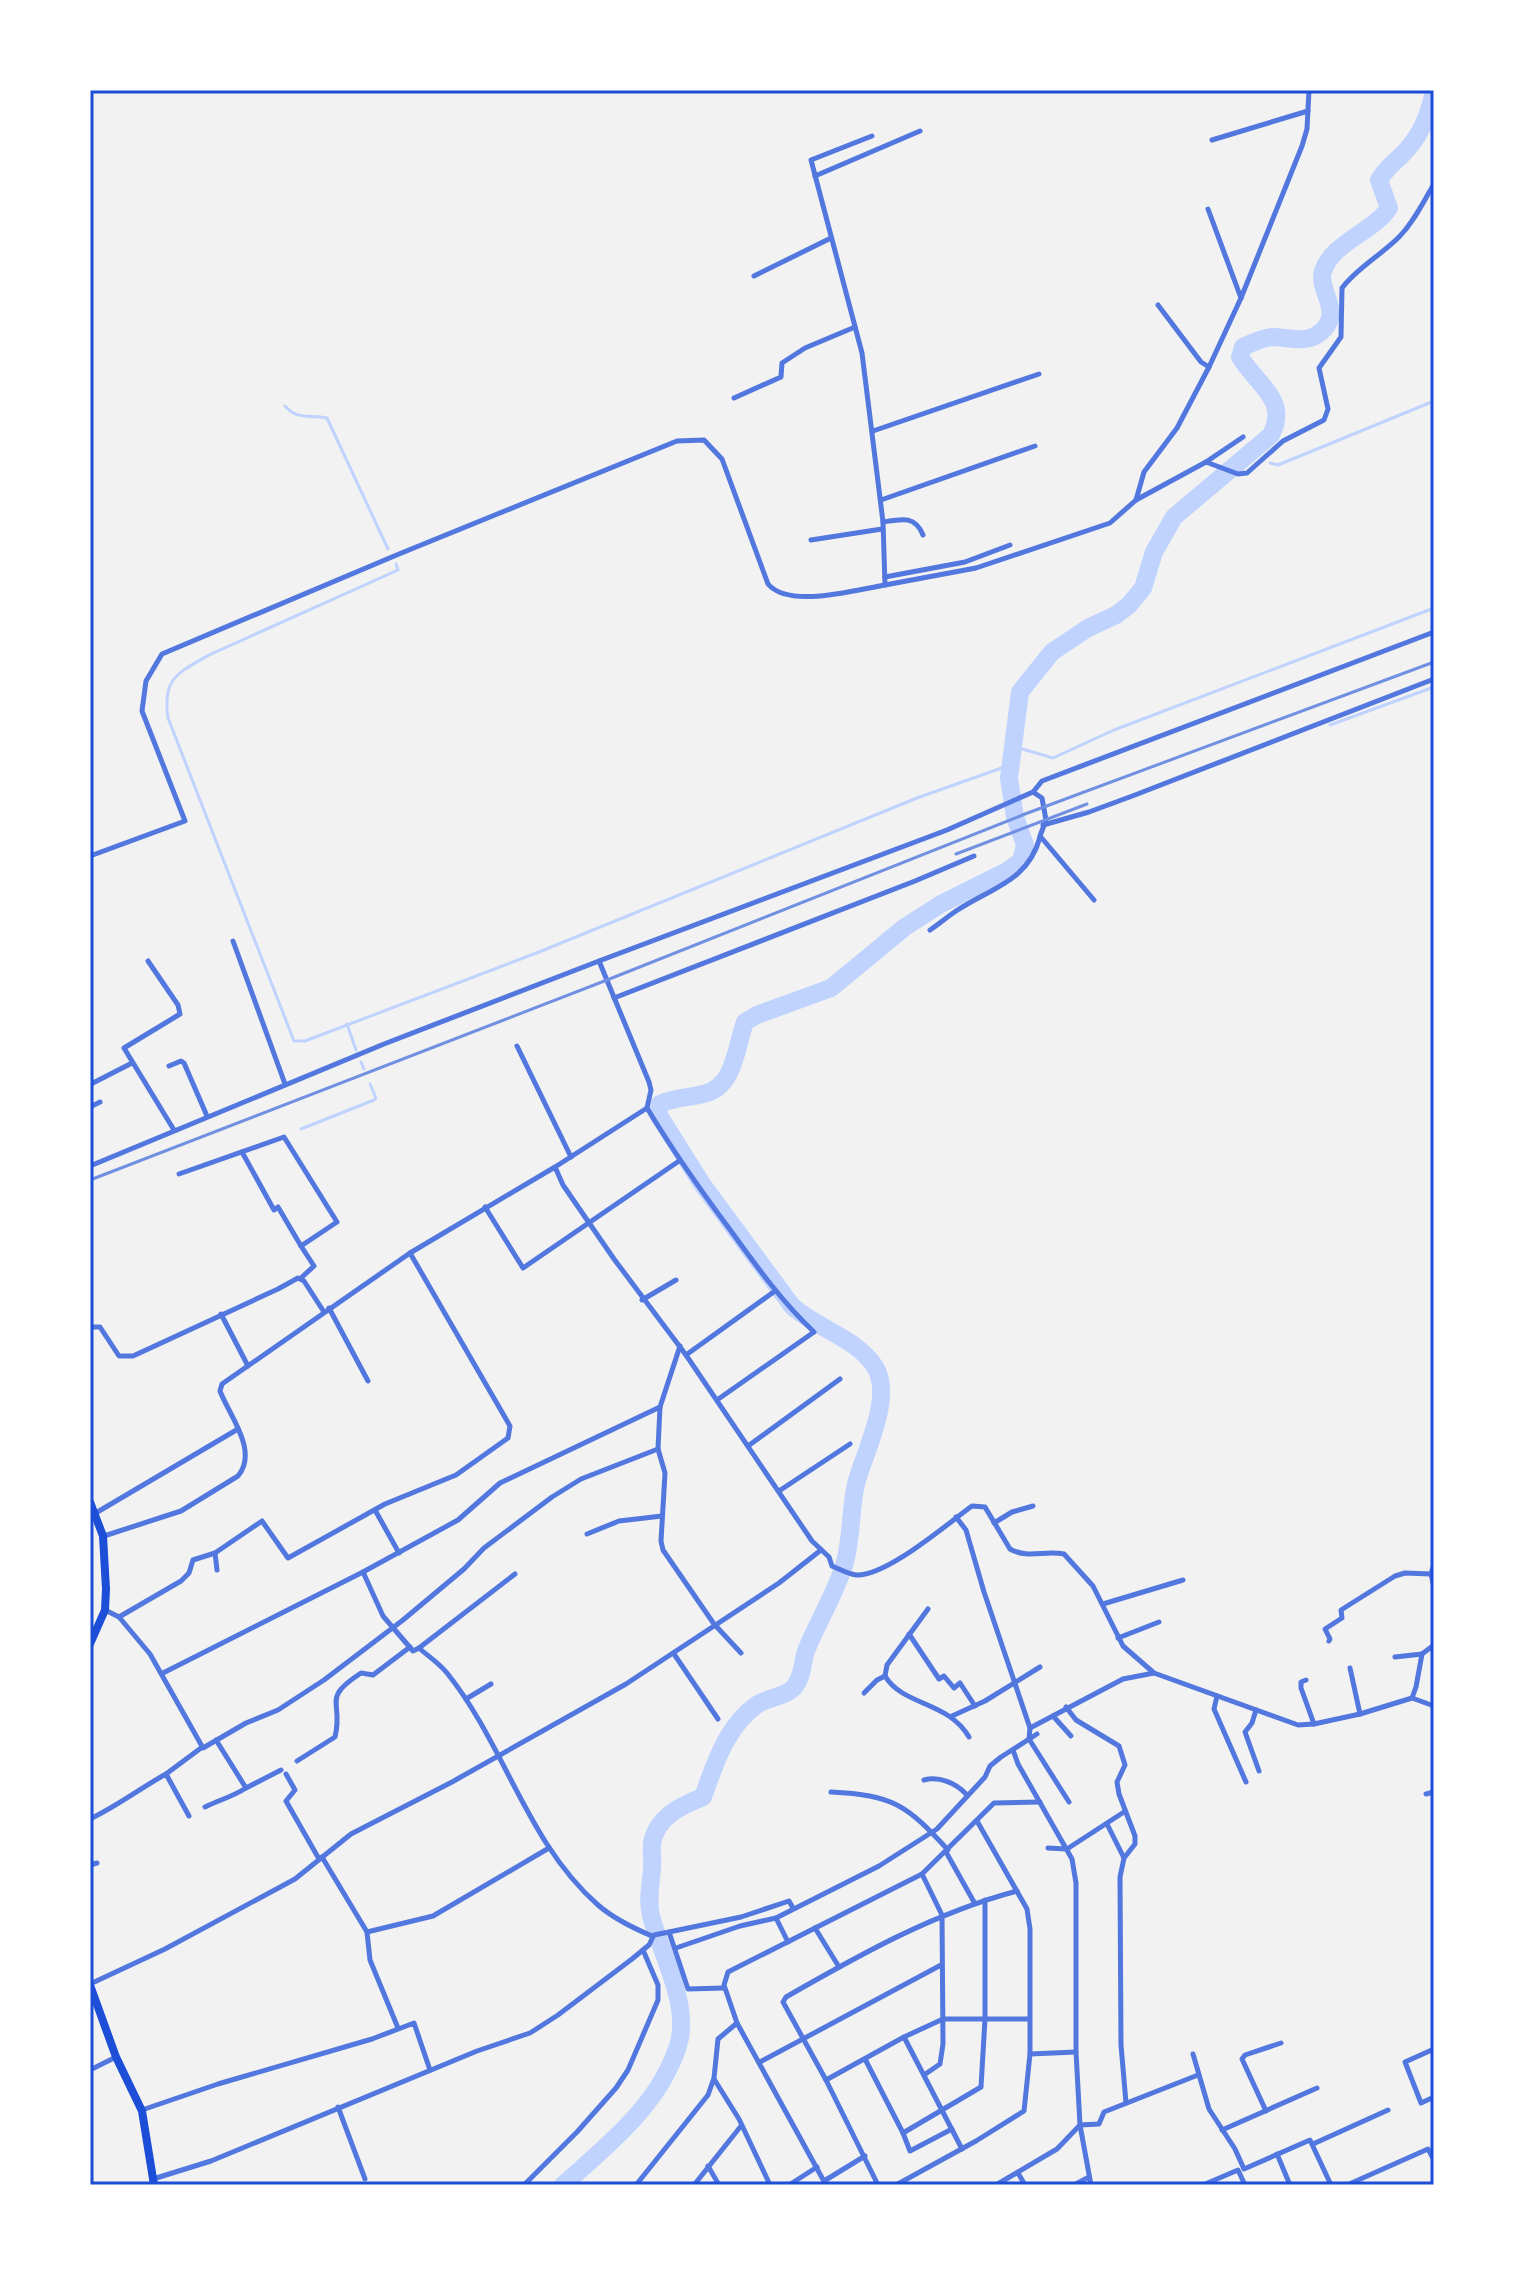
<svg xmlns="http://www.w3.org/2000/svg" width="1524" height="2275" viewBox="0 0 1524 2275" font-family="Raleway,sans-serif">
<rect width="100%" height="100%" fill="#f2f2f2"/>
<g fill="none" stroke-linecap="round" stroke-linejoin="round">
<g stroke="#bfd3fe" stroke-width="3">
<path d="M285 406C298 421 310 414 327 418L388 549"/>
<polyline points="1253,450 1259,455"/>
<polyline points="1270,463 1278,465 1434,401"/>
<path d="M396 564 398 570 209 655C178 673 162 678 168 718L294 1041H305L539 952 917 798 1010 765"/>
<polyline points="1330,725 1434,687"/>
<polyline points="1012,746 1053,758 1114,730 1434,608"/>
<polyline points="347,1024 356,1050"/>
<polyline points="361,1062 364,1069"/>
<polyline points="301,1129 374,1100 376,1098 370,1084"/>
</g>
<path stroke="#bfd3fe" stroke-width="18" d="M563 2185C608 2145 659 2105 678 2046 691 2006 661 1954 651 1916 647 1899 651 1884 652 1868 653 1860 651 1852 652 1843 657 1817 680 1806 703 1797 715 1763 727 1725 758 1704 769 1697 787 1697 795 1686 803 1676 802 1663 806 1651 818 1621 836 1593 845 1562 852 1536 850 1510 856 1484 864 1453 894 1397 875 1367 858 1339 816 1328 792 1306L702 1184 658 1114 660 1104C675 1097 688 1098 703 1094 735 1088 736 1046 745 1022L757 1015 831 988 905 927 941 904 1007 871 1021 861 1025 845 1015 817 1009 778 1020 692 1052 652 1088 628 1116 615 1129 605 1143 588 1154 552 1174 517 1271 435C1289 400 1258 386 1240 357L1243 347C1252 343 1262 338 1272 337 1291 337 1308 346 1324 329 1342 310 1317 290 1323 271 1333 242 1373 232 1389 208L1379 180C1385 170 1392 164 1401 156 1420 137 1428 118 1434 92"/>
<g stroke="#5277de" stroke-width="5">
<polyline points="1212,140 1308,111"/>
<polyline points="815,176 920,131"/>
<polyline points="1208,209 1241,298"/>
<polyline points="754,276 831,238"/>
<polyline points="1158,305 1201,362 1209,367"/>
<polyline points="734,398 781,377 782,363 805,348 855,327"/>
<polyline points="873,431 1039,374"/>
<path d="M1206 462 1238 474 1247 473 1283 441 1324 420 1328 409 1319 368 1341 337 1342 288C1358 267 1380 256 1399 237 1414 222 1423 202 1434 184"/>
<polyline points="881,500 1035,446"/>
<polyline points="1136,500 1144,472 1177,428 1209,367 1241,298 1302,146 1307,129 1309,90"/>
<path d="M883 522C901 519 915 515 923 535"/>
<polyline points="811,540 882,529"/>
<polyline points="885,577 965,562 1010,545"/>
<polyline points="885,585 976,568 1110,523 1136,500 1206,462 1243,437"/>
<polyline points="1033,792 1042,781 1434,632"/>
<polyline points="1043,825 1089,812 1135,795 1434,679"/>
<path d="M90 856 185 821 142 711 146 681 162 654 399 554 677 441 704 440 722 459 768 584C789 609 855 590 885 585L883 522 862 353 811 160 872 136"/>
<path d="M930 930C939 924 947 917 956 911 990 888 1028 882 1040 837"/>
<polyline points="233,941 285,1084"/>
<polyline points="148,961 178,1005 180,1014 124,1048 174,1130"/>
<polyline points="614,998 915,881 974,856"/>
<polyline points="517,1046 571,1157"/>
<polyline points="169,1066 181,1061 184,1063 207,1116"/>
<polyline points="91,1084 132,1063"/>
<polyline points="90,1107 100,1102"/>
<path d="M647 1108C673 1151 701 1191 731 1231 757 1267 782 1302 814 1332L717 1400"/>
<polyline points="242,1152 274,1210 278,1207 301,1246"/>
<polyline points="90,1166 384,1044 599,961 947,830 1033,792 1042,798 1046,820 1040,836 1094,900"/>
<path d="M555 1167 563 1185 614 1259 686 1355 812 1541 829 1557 832 1566C839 1569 848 1574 856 1575 886 1577 947 1524 972 1506L985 1507 1010 1549C1027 1559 1046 1550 1064 1554L1093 1586 1123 1646 1154 1673 1298 1725 1314 1724 1360 1714 1412 1698 1434 1706"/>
<polyline points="179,1174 284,1137 337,1222 301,1246 314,1266 301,1278"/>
<polyline points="485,1207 523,1268 679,1161"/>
<polyline points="642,1300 676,1280"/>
<polyline points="329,1308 368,1381"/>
<polyline points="221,1314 248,1366"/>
<polyline points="90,1327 100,1327 119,1356 133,1356 278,1289 298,1278 304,1281 324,1312"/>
<polyline points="680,1346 660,1407 658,1449 665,1473 661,1541 663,1550 714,1624 741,1653"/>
<polyline points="686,1355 775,1291"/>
<polyline points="748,1446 840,1379"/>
<polyline points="779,1491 850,1444"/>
<polyline points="375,1510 399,1553"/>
<polyline points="94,1514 238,1429"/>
<polyline points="956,1517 966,1530 984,1592 1030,1728 1029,1739 1069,1802"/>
<polyline points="994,1523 1012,1512 1033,1506"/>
<polyline points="587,1534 619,1521 662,1516"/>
<path d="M104 1536 181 1511 238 1476C259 1451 229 1415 220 1391L222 1384 410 1253 555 1167 647 1108 651 1090 649 1082 599 961"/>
<polyline points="215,1553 217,1570"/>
<polyline points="1434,1564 1431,1574 1434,1587"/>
<path d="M363 1572 383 1616 413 1651 419 1648C428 1656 439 1663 447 1673 505 1745 527 1843 598 1905 614 1919 633 1928 652 1936"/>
<polyline points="1103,1604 1183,1580"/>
<path d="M928 1609 887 1665 885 1676C903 1706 948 1701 969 1737"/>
<polyline points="105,1610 119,1617 150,1654 203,1748 246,1723 278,1710 324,1680 403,1620 464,1569 484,1548 552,1497 581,1479 658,1449"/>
<polyline points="119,1617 181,1581 189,1573 193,1560 215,1553 262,1521 288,1558 385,1504 456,1475 508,1438 510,1426 410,1253"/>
<polyline points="909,1634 939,1679 944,1676 954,1688 960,1683 975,1706"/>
<polyline points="1118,1638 1159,1622"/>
<polyline points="1329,1641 1330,1639 1325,1629 1342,1618 1341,1610 1395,1576 1405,1573 1431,1574"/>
<polyline points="419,1648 515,1574"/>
<polyline points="674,1654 718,1719"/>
<polyline points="1395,1657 1422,1654"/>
<polyline points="1350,1668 1360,1714"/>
<polyline points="163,1673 363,1572 458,1520 500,1483 660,1407"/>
<polyline points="1306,1680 1301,1682 1301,1688 1314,1724"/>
<polyline points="864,1693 877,1680 885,1676"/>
<polyline points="1217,1696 1214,1709 1246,1782"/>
<polyline points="1412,1698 1416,1687 1422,1654 1434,1645"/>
<polyline points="466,1699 491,1684"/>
<polyline points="1066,1707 1076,1720 1119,1746 1125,1765 1117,1782 1119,1794 1135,1836 1135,1844 1124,1858 1120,1877 1121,2045 1126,2103"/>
<polyline points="1256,1710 1252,1723 1245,1732 1259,1771"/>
<polyline points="952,1716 985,1701 1040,1667"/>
<polyline points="1053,1716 1071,1736"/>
<polyline points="1030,1728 1123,1679 1154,1673"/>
<polyline points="1013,1750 1018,1764 1072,1859 1076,1883 1076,2052 1080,2125 1091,2185"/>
<path d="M297 1761 335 1737C344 1700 320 1700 361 1673L373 1675 410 1647"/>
<polyline points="166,1774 201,1748"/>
<polyline points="286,1774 295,1790 286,1801 319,1859"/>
<path d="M924 1780C939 1776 956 1783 966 1794"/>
<polyline points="246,1788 281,1770"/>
<path d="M831 1792C893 1795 907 1805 948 1850"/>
<polyline points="1426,1794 1434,1792"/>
<path d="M205 1807C219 1800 232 1797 246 1788L216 1740"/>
<path d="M90 1819C119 1805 139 1789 166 1774L189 1816"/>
<polyline points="977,1821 1027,1909 1030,1929 1030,2054"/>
<polyline points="1107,1824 1124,1858"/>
<polyline points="1048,1848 1067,1849 1124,1812"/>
<polyline points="946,1852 974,1902"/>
<polyline points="322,1857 367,1932 433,1916 549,1848"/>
<polyline points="90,1865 97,1863"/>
<polyline points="922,1874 942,1915 943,2044 940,2064 924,2075"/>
<polyline points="776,1918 788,1942"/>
<polyline points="815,1928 839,1967"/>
<polyline points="367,1932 370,1960 398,2028"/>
<polyline points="669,1932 741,1917 789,1901 793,1908"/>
<polyline points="676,1948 740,1926 776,1918 879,1866 937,1829 985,1777 990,1766 1001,1757 1037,1734"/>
<polyline points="90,1984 165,1949 295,1879 351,1834 452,1782 626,1684 779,1583 821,1550"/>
<polyline points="904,2037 962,2149"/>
<polyline points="1434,2049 1405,2062 1421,2103 1434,2097"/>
<polyline points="1193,2054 1209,2109 1235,2149 1244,2169 1310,2140 1331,2185"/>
<polyline points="865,2059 903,2133 910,2151 952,2129"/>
<polyline points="760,2062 941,1965"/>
<polyline points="90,2070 116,2057"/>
<polyline points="714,2079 739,2119 770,2185"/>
<polyline points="826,2080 904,2037 943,2019 1029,2019"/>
<polyline points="338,2107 365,2179"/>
<polyline points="142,2110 218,2084 372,2039 414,2023 430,2070"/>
<polyline points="1266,2111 1242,2059 1245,2055 1281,2043"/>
<polyline points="1222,2130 1317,2088"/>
<polyline points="903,2133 981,2087 985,2019 985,1900"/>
<polyline points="1313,2144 1388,2110"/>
<polyline points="1277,2154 1290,2185"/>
<polyline points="708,2166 719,2185"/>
<polyline points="1018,2173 1025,2185"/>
<polyline points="153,2179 211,2161 477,2051 530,2033 558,2015 632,1959 649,1945 654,1935 669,1932 688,1989 724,1988"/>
<polyline points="824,2181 865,2156"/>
<polyline points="524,2185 577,2132 616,2088 628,2070 658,2000 658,1985 643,1950"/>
<polyline points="636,2185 708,2095 714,2078 718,2039 737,2023"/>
<polyline points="694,2185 741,2126"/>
<polyline points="789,2185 817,2167"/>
<polyline points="826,2185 737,2023 724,1985 728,1972 922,1874 994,1803 1040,1802"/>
<path d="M878 2185 826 2080 783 2002 786 1997C861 1954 934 1913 1017 1891"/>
<polyline points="896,2185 976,2141 1024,2111 1030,2054 1076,2052"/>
<polyline points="996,2185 1057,2149 1080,2125 1099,2124 1104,2112 1198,2075"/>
<polyline points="1074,2185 1089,2177"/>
<polyline points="1203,2185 1238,2170 1245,2185"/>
<polyline points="1347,2185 1428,2149 1434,2160"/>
</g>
<g stroke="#1d4ed8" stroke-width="8">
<polyline points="90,1502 103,1536 106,1589 105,1610 90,1644"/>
<polyline points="90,1985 116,2057 142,2111 154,2185"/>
</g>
<g stroke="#7290e2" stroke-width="3">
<polyline points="956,854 1087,804"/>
<polyline points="90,1180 607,980 1025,814 1434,662"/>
</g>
</g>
<rect width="1524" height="2275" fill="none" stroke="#ffffff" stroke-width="184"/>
<rect x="92" y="92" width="1340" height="2091" fill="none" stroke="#1d4ed8" stroke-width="3"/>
</svg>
